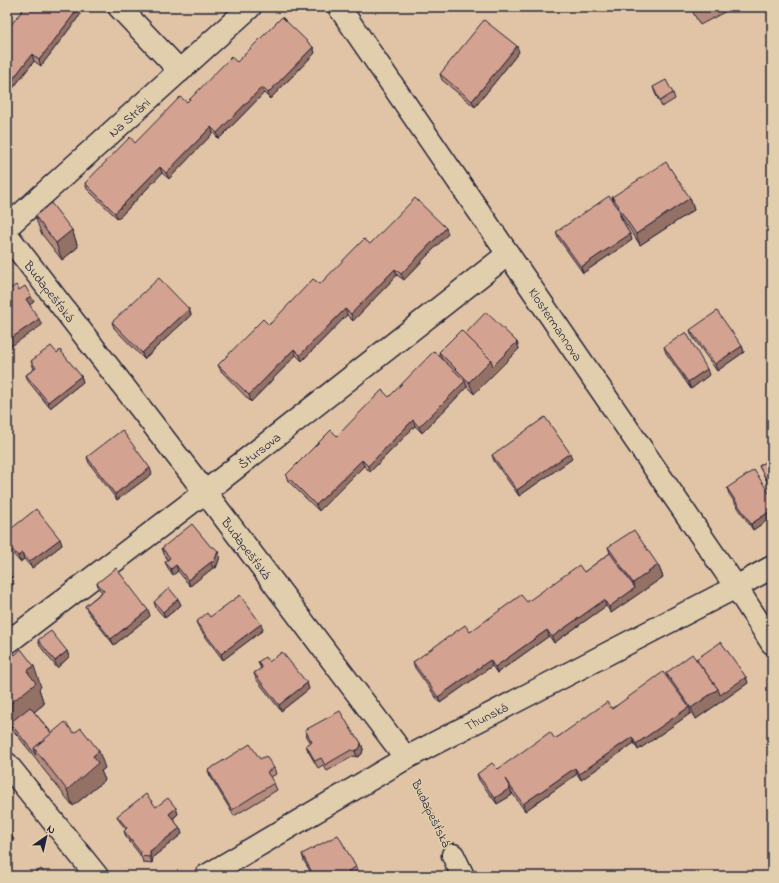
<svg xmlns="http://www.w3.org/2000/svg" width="779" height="883" viewBox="0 0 779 883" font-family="'Indie Flower',sans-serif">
<rect width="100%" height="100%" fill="#e1c4a6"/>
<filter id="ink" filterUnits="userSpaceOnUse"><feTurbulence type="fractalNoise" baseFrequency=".025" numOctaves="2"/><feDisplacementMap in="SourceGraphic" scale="8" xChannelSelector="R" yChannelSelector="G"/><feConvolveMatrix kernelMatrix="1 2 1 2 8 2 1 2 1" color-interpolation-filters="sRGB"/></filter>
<g filter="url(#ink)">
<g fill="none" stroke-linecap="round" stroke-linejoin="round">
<defs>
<g id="minor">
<polyline points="119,7 180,71"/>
<polyline points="339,7 736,587 772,643"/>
<polyline points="7,227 250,7"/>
<polyline points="7,235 205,492 406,758"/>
<polyline points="7,643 205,492 508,254"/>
<polyline points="7,764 97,876"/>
<polyline points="453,855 463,876"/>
<polyline points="206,876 406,758 736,587 772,567"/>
</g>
</defs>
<use href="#minor" stroke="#22223b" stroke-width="25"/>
<polyline stroke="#22223b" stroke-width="2.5" stroke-dasharray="4 3" stroke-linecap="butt" points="417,782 442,833"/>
<use href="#minor" stroke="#e1ceac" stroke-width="22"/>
</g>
<g fill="#b58b7c" stroke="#22223b">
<polygon points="690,7 734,7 700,25"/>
<polygon points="78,9 80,15 41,66 34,61 7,96 7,30"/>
<polygon points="313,47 315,53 270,99 264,93 219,139 213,133 169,179 162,173 118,219 87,189 85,183 237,62"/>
<polygon points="519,52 475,107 442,80 440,74"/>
<polygon points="653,87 673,93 675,99 662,107 655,93"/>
<polygon points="612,197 690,198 694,210 640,245 623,219 622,220 630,234 632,240 583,273 558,238 556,232 614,203"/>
<polygon points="35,216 72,230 78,247 62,260 41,233"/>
<polygon points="448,234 404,280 397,275 353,321 347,315 302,361 296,355 251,402 221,371 218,365 370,244"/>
<polygon points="189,309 191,315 144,359 114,328 112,322"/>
<polygon points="690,330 742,346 744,352 717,371 692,336"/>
<polygon points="465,334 517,342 519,349 474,394 467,387 422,433 415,426 370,472 364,466 319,511 288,481 286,475 337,436 441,358 439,352"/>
<polygon points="664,347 709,375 691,389 666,353"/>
<polygon points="57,353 81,376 83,382 50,408 28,381 26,375 34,369 31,361"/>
<polygon points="492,455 572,459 519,496 494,461"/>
<polygon points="87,457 152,474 117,500 89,463"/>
<polygon points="772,457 772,491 762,472 759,466"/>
<polygon points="727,488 772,497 772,517 753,530 729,494"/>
<polygon points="7,532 60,539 62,545 32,568 24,559 20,562 7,547"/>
<polygon points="608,547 658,565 663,577 611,613 606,606 554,643 549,636 497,673 492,666 440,703 415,668 413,662 584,572 610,553"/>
<polygon points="162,548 220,557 216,568 213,568 190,586 178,571 173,575 168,568 165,562 168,560 164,554"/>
<polygon points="97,583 148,610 150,616 114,645 88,612 85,606 102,592 99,589"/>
<polygon points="178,599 181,605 165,618 156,608 154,602"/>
<polygon points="210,617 261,624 263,630 223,660 199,628 196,622"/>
<polygon points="38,640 67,651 69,657 57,668 40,646"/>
<polygon points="7,645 41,687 39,689 44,704 34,712 52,733 74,733 105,768 101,771 105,780 73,806 40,765 38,761 12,729 11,730 7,725"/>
<polygon points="696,659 746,677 748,683 696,719 691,713 638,750 634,743 581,780 577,774 525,811 510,790 512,795 497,804 479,780 477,774 498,769 668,678 666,673"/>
<polygon points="258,662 269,662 307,683 309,689 281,711 256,679 254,673 261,669"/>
<polygon points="305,730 355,736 361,743 363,749 362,754 357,757 354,756 327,771 323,765 318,768 308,751 306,745 311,743 307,737"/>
<polygon points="260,759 274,768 276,774 271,777 274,783 277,790 234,816 210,776 208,770"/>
<polygon points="156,807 176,808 178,814 173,819 180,828 182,834 153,857 152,863 143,862 141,856 126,837 124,831 126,829 120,822 117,816"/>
<polygon points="302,854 356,867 358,873 352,876 313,876 304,861"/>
</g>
<g fill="#947165" stroke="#22223b">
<polygon points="78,9 80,15 41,66 39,60"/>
<polygon points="517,46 519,52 475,107 472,101"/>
<polygon points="313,47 315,53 270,99 268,93"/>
<polygon points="32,54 34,61 7,96 7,87"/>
<polygon points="262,87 264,93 219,139 217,133"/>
<polygon points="211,127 213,133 169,179 166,173"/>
<polygon points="160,167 162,173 118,219 115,213"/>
<polygon points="690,198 694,210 640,245 636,234"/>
<polygon points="620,213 623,219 622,222 620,216"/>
<polygon points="446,228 448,234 404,280 401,274"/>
<polygon points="72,230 78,247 62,260 56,243"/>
<polygon points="630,234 632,240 583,273 581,267"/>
<polygon points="395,269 397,275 353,321 351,314"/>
<polygon points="31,296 34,302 28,306 26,299"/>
<polygon points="189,309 191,315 144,359 142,353"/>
<polygon points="345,309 347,315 302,361 300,355"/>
<polygon points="39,319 42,325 7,349 7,341"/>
<polygon points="517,342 519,349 474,394 469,382 491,360"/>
<polygon points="742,346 744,352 717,371 715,364"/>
<polygon points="294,349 296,355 251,402 249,395"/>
<polygon points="707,369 709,375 691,389 688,382"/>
<polygon points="81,376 83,382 50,408 48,402"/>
<polygon points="465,381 467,387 422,433 419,427"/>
<polygon points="413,420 415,426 370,472 368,466"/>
<polygon points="570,453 572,459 519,496 517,490"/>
<polygon points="362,460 364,466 319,511 316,505"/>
<polygon points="150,468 152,474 117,500 115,494"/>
<polygon points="772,510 772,517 753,530 751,524"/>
<polygon points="60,539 62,545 32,568 29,562"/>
<polygon points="218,551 220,557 216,568 214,562"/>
<polygon points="22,553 24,559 20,562 18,556"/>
<polygon points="211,562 213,568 190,586 188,580"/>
<polygon points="176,565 178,571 173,575 171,569"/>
<polygon points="658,565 663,577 611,613 609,607 635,588 633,583"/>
<polygon points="12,577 14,584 7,589 7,581"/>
<polygon points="178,599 181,605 165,618 163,612"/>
<polygon points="604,600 606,606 554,643 552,637"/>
<polygon points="148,610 150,616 114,645 111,639"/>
<polygon points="261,624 263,630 223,660 221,654"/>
<polygon points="547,630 549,636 497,673 495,667"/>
<polygon points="67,651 69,657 57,668 55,661"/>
<polygon points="490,660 492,666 440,703 438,697"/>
<polygon points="34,666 41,687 39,689 44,704 14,728 10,723 12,729 11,730 7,719 7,706 27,671"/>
<polygon points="746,677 748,683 696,719 691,708 718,689"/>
<polygon points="307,683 309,689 281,711 279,705"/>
<polygon points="689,707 691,713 638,750 636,744"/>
<polygon points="632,737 634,743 581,780 579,774"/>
<polygon points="361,743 363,749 362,754 357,757 355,751"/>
<polygon points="99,751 105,768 101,771 105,780 73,806 67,790 93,756"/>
<polygon points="575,768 577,774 525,811 523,804"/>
<polygon points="510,788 512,795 497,804 495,798"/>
<polygon points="176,808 178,814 171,820 169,814"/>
<polygon points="180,828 182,834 153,857 152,863 150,857 150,851"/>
<polygon points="11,834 14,840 7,845 7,837"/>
</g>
<g fill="#d3a290" stroke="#22223b">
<polygon points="25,7 75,7 78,9 39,60 32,54 7,87 7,30"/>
<polygon points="282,17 313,47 268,93 262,87 217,133 211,127 166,173 160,167 115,213 85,183 130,137 135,143 180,97 187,102 231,57 237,62"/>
<polygon points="484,20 517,46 472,101 440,74"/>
<polygon points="666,80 673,93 660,101 653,87"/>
<polygon points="666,162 690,198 636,234 618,207 619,206 612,197"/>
<polygon points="609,196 619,209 620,213 620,216 630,234 581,267 556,232"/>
<polygon points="415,198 446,228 401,274 395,269 351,314 345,309 300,355 294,349 249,395 218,365 263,319 269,325 313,279 320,284 364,239 370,244"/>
<polygon points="51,203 72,230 56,243 35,216"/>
<polygon points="159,278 189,309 142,353 112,322"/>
<polygon points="16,285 19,290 25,286 31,296 26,299 39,319 7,341 7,291"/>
<polygon points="717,311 742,346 715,364 690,330"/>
<polygon points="486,312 517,342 493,366 491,360 465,334"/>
<polygon points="461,330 491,360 469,382 439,352"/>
<polygon points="686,332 707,369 688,382 664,347"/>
<polygon points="51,346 57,353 60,350 81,376 48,402 26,375 36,368 31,361"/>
<polygon points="434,351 465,381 419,427 413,420 368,466 362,460 316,505 286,475 331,430 337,436 382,390 389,397"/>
<polygon points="545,417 570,453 517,490 492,455"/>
<polygon points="122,430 150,468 115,494 87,457"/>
<polygon points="772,457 772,489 759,466"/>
<polygon points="754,470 772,497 772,510 751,524 727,488"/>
<polygon points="36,509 60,539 29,562 22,553 18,556 7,544 7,532"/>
<polygon points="192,524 211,547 214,547 218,551 214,562 211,562 188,580 176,565 171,569 165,562 170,558 162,548"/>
<polygon points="634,530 658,565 633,583 608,547"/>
<polygon points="610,553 635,588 609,607 604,600 552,637 547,630 495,667 490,660 438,697 413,662 465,625 470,632 521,595 527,602 579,565 584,572"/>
<polygon points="116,568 148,610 111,639 85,606 104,591 97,583"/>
<polygon points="7,572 12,577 7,581"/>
<polygon points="169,588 178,599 163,612 154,602"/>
<polygon points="240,595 261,624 221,654 196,622 207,613 210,617"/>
<polygon points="51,631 67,651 55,661 38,640"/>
<polygon points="721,642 746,677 720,695 718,689 696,659"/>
<polygon points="7,645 15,655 21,649 34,666 27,671 36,683 7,706"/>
<polygon points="282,652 307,683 279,705 254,673 262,668 258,662 265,657 269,662"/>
<polygon points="692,654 718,689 691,708 666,673"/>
<polygon points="663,672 689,707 636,744 632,737 579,774 575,768 523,804 505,779 510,788 495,798 477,774 492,763 498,769 550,732 555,739 607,702 612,709"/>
<polygon points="30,707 52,734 34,748 36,755 10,723"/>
<polygon points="340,711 355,736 358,738 361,743 360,748 355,751 351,750 325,765 321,758 315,761 306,745 312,742 305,730"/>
<polygon points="65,722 74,733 81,728 99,751 93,756 98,763 67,790 34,748"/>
<polygon points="250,744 260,759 266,756 274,768 267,772 274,783 232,810 208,770"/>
<polygon points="146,794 156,807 168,798 176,808 169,814 180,828 150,851 150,857 140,856 141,853 124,831 127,828 117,816"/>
<polygon points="7,828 11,834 7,837"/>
<polygon points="338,835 356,867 339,876 314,876 302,854"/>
<polygon points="41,869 47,876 32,876"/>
<polygon points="434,873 435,876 427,876"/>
<polygon points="772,873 772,876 769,876 769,875"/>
</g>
</g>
<g text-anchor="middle" stroke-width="3" stroke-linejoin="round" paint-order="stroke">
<g font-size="13" fill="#22223b" stroke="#e1ceac">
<text transform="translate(129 117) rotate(-42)" y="5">Na Stráni</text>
<text transform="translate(50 291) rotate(52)" y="5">Budapešťská</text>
<text transform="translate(556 324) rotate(56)" y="5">Klostermannova</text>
<text transform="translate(259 450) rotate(-38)" y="5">Štursova</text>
<text transform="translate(247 548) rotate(53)" y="5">Budapešťská</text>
<text transform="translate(486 716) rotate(-27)" y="5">Thunská</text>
<text transform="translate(432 813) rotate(64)" y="5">Budapešťská</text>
</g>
</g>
<rect width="779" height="883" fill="none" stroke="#e1ceac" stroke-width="24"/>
<rect x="12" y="12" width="755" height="859" fill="none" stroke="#22223b" stroke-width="1.5" filter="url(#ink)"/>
<g transform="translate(46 837) rotate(34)" stroke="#e1ceac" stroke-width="3" paint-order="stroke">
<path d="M0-3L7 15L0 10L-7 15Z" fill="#22223b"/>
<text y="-6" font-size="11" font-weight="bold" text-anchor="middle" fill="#22223b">N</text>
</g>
</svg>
